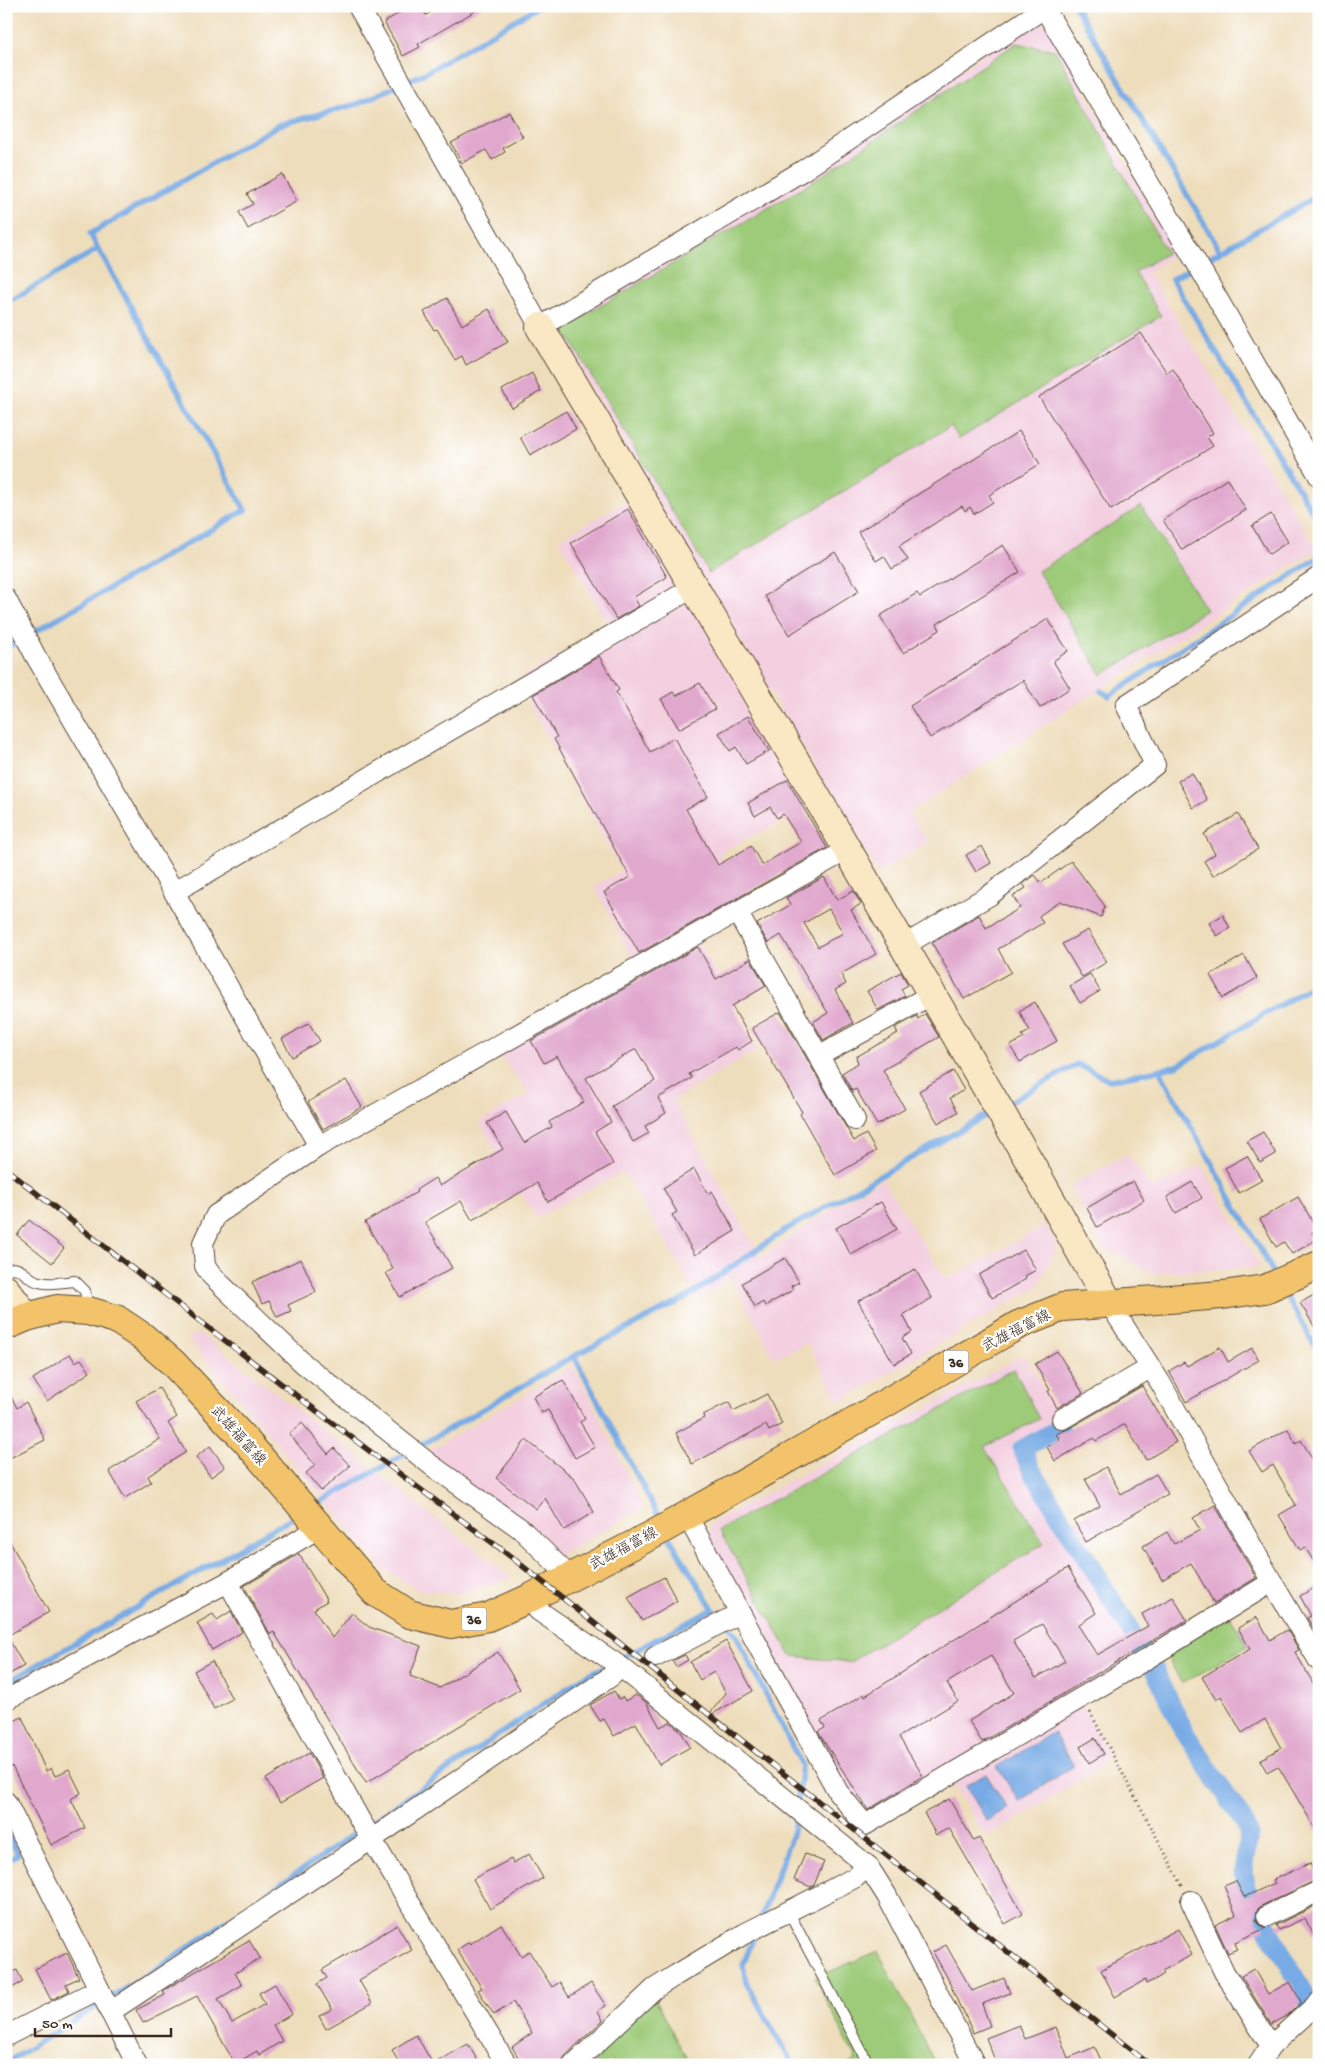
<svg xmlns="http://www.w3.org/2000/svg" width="1325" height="2071" viewBox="0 0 1325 2071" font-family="'Gochi Hand','Klee One',sans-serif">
<rect width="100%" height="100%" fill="#fff"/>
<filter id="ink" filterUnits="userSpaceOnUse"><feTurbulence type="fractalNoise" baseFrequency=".02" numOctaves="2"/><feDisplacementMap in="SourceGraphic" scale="10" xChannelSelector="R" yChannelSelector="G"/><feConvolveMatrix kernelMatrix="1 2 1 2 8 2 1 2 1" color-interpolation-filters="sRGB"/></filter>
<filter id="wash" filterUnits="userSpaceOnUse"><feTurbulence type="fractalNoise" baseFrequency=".0096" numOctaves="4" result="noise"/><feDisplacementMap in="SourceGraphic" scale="20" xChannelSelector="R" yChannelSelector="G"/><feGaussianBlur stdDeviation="1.12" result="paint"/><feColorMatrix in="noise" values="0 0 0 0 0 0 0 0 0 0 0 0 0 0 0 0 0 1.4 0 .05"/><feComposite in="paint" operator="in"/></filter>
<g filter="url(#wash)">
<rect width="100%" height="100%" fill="#edb"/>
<g fill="#f3cfe0">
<polygon points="1036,22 1047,24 1176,253 1148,272 1317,549 909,813 928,842 878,873 554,326"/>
<polygon points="631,499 811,806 719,853 745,901 693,931 758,1049 673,1100 760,1257 843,1202 883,1180 946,1280 1046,1225 1057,1246 1038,1286 839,1402 808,1343 774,1358 731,1277 699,1299 623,1172 536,1218 479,1122 529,1094 492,1044 636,963 594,887 622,871 516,681 609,626 559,539"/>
<polygon points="1128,1155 1152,1188 1202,1165 1260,1267 1152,1273 1102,1247 1070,1185"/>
<polygon points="199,1333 512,1578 459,1594 417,1590 384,1569 188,1339"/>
<polygon points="1024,1355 1063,1421 1018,1448 1028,1470 1142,1657 1078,1697 1109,1754 1098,1769 986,1838 946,1772 868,1818 846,1789 708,1536 712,1523"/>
<polygon points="573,1366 644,1507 555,1557 429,1451"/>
</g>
<g fill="#9dcb79" stroke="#6c7a4c">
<polygon points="1016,43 1055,50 1167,253 1135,272 1161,316 959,439 951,426 709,573 563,328 814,181"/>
<polygon points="1141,506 1206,610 1102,675 1038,571"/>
<polygon points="1014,1369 1039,1419 984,1447 1044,1543 850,1662 791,1656 719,1530"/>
<polygon points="1230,1615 1248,1646 1182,1684 1165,1652"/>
<polygon points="878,1951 936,2065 847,2065 856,2060 815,1978"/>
<polygon points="655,1998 690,2065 613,2065 610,2060 604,2065 598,2065 592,2056"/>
</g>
<g fill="#78abe5" stroke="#5a6a82">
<polygon points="1053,1732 1074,1766 1019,1801 997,1767"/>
<polygon points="986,1774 1007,1808 987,1821 966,1786"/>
</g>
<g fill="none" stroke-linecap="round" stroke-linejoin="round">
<g stroke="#78abe5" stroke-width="5.5">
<polyline points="1075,6 1221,252"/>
<polyline points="1319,195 1172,279 1319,523"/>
<polyline points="6,303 98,249"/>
<polyline points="6,648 245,510 90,234 279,125 357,104 425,73 539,6"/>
<polyline points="1101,691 1109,696 1319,557"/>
<polyline points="1159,1070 1276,1277"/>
<polyline points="1005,1105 1077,1064 1110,1080 1177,1066 1319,982"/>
<polyline points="1283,1290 1319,1353"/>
<polyline points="416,1448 574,1356"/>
<polyline points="312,1507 408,1452"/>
<polyline points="661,1521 574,1356 686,1298 787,1229 992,1112"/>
<polyline points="667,1534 713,1609 735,1633 802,1766 797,1802"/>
<polyline points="618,1660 713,1609"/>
<polyline points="6,1683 299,1514"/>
<polyline points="6,1831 18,1854 6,1862"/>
<polyline points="761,1918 793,1832 796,1814"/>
<polyline points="755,1934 743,1965 746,1982 793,2065"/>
<polyline points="6,2063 163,1965 583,1677 610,1664"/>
</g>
<polyline stroke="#78abe5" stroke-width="19" points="1060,1428 1022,1449 1031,1469 1152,1665 1185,1733 1243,1820 1249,1834 1243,1872 1245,1886 1319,2021"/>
</g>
<g id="blocks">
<g fill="#e1a8ce" fill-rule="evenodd">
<polygon points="411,6 421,6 426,15 442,6 484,6 418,44 420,47 403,56 384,22"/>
<polygon points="509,112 523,137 503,148 505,152 492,160 486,150 462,163 451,143"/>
<polygon points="282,174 297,201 248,229 239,212 253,204 247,194"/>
<polygon points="447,298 462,325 489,309 508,342 466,365 462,356 455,360 437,329 434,330 424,312"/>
<polygon points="1141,333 1167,373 1173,369 1213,433 1207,437 1213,446 1111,510 1039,397"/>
<polygon points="532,373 541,391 512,408 502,390"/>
<polygon points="566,411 576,429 530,455 520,437"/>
<polygon points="1019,431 1040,464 989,495 993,502 974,514 970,507 965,511 962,506 899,546 908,560 892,569 884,556 876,561 858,532"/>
<polygon points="1227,479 1246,510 1182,550 1163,520"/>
<polygon points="628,509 667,577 634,597 639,606 616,619 571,543"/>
<polygon points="1271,514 1288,542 1269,554 1252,526"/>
<polygon points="1003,545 1020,572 937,624 940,630 903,653 880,616 917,593 920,597"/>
<polygon points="835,552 859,591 789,635 765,596"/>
<polygon points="1048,619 1068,651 1053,661 1070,688 1040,708 1023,680 930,738 910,706"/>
<polygon points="599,656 619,690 616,692 650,752 674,738 708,797 686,809 718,865 751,846 762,865 801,842 783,814 777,818 770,807 755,816 748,803 787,780 827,848 639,953 604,892 630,877 554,739 557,737 533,695"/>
<polygon points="700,683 715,709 679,729 661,699 673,692 676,696"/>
<polygon points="748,716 769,751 746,764 736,747 730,751 719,733"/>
<polygon points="1192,773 1207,800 1193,808 1178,781"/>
<polygon points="1238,814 1258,849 1213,876 1204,861 1215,854 1204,834"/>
<polygon points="982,846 991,863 976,872 966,855"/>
<polygon points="1071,861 1105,906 1101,917 1060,901 1039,916 1043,923 998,949 1011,972 964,999 932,943 979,915 986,928 1020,908 1013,896 1026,888 1023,884 1035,875 1041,883"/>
<path d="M824 877 837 900 853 891 861 904 851 910 876 954 841 974 846 984 835 990 853 1023 823 1040 813 1022 828 1013 781 935 768 943 757 924 790 905 786 898ZM829 909 843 933 818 947 804 923Z"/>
<polygon points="1223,915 1230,928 1217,936 1209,923"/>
<polygon points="1088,930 1107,962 1082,977 1062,944"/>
<polygon points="698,947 716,979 750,959 766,986 732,1006 752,1041 738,1050 736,1047 689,1074 692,1078 658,1098 666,1113 645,1126 649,1133 633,1142 612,1106 655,1081 636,1049 586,1078 611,1122 595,1132 613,1164 548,1202 537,1183 472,1220 461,1201 425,1222 452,1268 400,1297 386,1273 393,1269 365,1222 417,1192 416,1190 435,1178 440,1186 503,1149 487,1123 506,1112 524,1143 552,1127 549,1122 584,1102 557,1056 544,1063 531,1041"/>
<polygon points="1244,955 1257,978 1223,998 1210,975"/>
<polygon points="901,972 908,985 901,989 905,996 878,1010 867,991"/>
<polygon points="1090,974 1100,991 1080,1003 1070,986"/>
<polygon points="1035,1002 1057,1041 1020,1062 1010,1046 1024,1038 1022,1035 1030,1031 1019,1011"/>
<polygon points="780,1012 854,1141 866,1134 876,1151 835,1175 800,1114 802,1112 752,1028"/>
<polygon points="925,1014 939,1037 883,1070 905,1109 877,1125 856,1089 852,1091 842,1073 858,1063 856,1057 898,1033 895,1028 917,1016 918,1019"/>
<polygon points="309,1023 320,1041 292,1057 282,1039"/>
<polygon points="953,1071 964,1090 950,1098 958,1112 938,1123 919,1091"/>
<polygon points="346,1080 362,1107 323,1129 308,1102"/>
<polygon points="1263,1132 1276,1154 1260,1163 1247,1141"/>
<polygon points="1247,1156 1262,1180 1239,1193 1225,1168"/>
<polygon points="694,1169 708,1194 712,1191 735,1231 695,1255 672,1215 677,1212 663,1188"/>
<polygon points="1133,1181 1144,1200 1097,1227 1087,1208"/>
<polygon points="1192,1182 1202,1198 1176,1213 1167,1197"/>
<polygon points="1298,1197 1317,1229 1312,1232 1316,1240 1292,1254 1284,1242 1276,1247 1260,1219"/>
<polygon points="881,1202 897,1229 851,1255 836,1228"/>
<polygon points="29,1220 64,1248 52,1263 17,1235"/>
<polygon points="1024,1250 1036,1270 1025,1276 1026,1279 992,1298 979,1275"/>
<polygon points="785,1258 799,1282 791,1286 793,1290 765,1306 763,1302 755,1307 742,1283"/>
<polygon points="301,1259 316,1292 288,1305 291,1311 277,1317 269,1301 262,1304 252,1282"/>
<polygon points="915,1269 932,1298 903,1315 912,1332 902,1338 911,1354 894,1364 858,1301"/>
<polygon points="1319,1292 1319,1334 1300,1303"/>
<polygon points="1220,1347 1228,1362 1252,1348 1259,1360 1186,1402 1169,1371 1184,1362 1187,1366"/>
<polygon points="1057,1351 1083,1393 1057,1408 1048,1391 1050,1390 1035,1364"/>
<polygon points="70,1354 75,1362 81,1359 90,1372 47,1401 33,1379"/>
<polygon points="563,1380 585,1419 580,1422 595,1447 575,1458 548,1410 542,1413 533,1397"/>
<polygon points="1142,1386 1176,1442 1146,1460 1125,1424 1096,1441 1094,1438 1055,1461 1047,1447 1060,1440 1056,1434 1068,1429"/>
<polygon points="6,1387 17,1408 26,1402 45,1440 6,1460"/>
<polygon points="159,1388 177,1417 168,1423 186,1452 148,1476 151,1482 125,1498 109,1471 160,1439 136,1401"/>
<polygon points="767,1394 782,1424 769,1431 766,1425 692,1464 676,1433 704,1418 703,1415 729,1402 733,1411"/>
<polygon points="302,1423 328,1454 334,1448 350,1466 321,1491 306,1473 315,1465 289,1434"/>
<polygon points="1288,1429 1296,1444 1301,1440 1319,1470 1319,1570 1305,1547 1300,1550 1279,1515 1296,1505 1273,1465 1262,1472 1249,1451"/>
<polygon points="526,1440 574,1478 594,1512 564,1530 545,1498 536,1509 496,1478"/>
<polygon points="210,1446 225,1467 211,1477 196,1457"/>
<polygon points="1106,1467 1121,1494 1156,1474 1168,1494 1086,1542 1074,1521 1100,1506 1085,1479"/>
<polygon points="1215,1505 1256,1578 1214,1603 1191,1563 1162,1580 1143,1546 1167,1532 1174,1544 1200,1530 1193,1518"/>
<polygon points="6,1535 49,1612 7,1636 24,1666 6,1676"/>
<polygon points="299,1554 327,1601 314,1609 332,1638 352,1613 369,1627 421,1646 410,1676 440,1688 498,1652 520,1689 366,1783 274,1632 270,1634 244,1586"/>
<path d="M1068 1568 1096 1613 1078 1625 1097 1655 1148 1626 1142 1614 1173 1597 1187 1620 982 1742 969 1721 1014 1693 991 1656 947 1683 958 1701 899 1737 923 1776 868 1810 818 1732 825 1728 821 1721 864 1694 865 1696ZM1042 1624 1065 1661 1036 1678 1013 1641Z"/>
<polygon points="664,1577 677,1601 642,1621 628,1597"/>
<polygon points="1319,1585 1319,1631 1316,1632 1307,1618 1311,1616 1300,1596"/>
<polygon points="231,1611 242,1632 212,1650 197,1623 213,1614 217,1620"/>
<polygon points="1257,1617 1270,1640 1287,1630 1299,1650 1295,1652 1319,1693 1319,1835 1278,1766 1267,1772 1260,1760 1281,1748 1265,1719 1242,1733 1221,1696 1216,1700 1202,1677 1250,1649 1238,1628"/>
<polygon points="726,1641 753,1691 707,1717 726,1693 714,1672 700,1680 690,1662"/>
<polygon points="685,1655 688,1660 676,1667 672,1661"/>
<polygon points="212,1661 232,1699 214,1709 194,1671"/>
<polygon points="614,1691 619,1699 623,1697 625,1701 636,1695 646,1702 660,1727 670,1722 680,1730 690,1747 659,1765 636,1723 614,1736 604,1719 600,1721 590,1705"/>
<polygon points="22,1717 46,1771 51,1768 55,1776 69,1769 81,1793 71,1799 85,1828 51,1845 12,1766 6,1768 6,1725"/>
<polygon points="1095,1738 1104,1754 1089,1763 1080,1747"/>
<polygon points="309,1753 323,1778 280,1803 266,1779"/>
<polygon points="949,1799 974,1841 979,1838 1023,1914 1005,1924 949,1828 936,1835 924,1813"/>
<polygon points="529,1854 543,1878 490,1909 473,1879 511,1859 513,1863"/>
<polygon points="805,1854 824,1862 814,1885 811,1887 794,1880"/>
<polygon points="1310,1863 1313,1871 1319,1868 1319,1879 1261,1906 1257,1910 1256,1921 1260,1925 1266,1928 1235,1942 1237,1949 1228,1953 1215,1925 1236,1915 1224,1886 1236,1881 1244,1897 1275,1883 1273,1880"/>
<polygon points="1319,1904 1319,1946 1305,1918 1279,1930 1276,1925"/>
<polygon points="501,1924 521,1956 529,1951 552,1987 560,1982 569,1997 591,1983 606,2006 598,2011 603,2020 565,2056 561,2065 523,2065 512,2047 532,2033 513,2002 494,2015 478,1990 482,1988 457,1950 469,1942 470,1944"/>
<polygon points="397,1925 412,1950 359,1980 372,2003 326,2029 319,2016 332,2009 317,1984 327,1978 322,1970"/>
<polygon points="1178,1929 1192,1955 1162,1971 1164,1974 1156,1979 1146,1984 1145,1980 1115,1997 1101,1970"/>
<polygon points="249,1940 260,1958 235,1973 242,1985 218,1999 232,2023 265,2004 259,1993 275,1984 292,2014 273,2025 282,2041 259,2055 257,2051 235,2064 197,1996 143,2023 136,2010 165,1995 163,1991 166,1989"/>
<polygon points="946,1945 972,1991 1004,1978 1010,1993 982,2004 990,2026 973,2033 962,2008 961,2009 947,1977 933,1952"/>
<polygon points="67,1953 79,1978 66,1984 69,1991 51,2000 35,1969"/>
<polygon points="1254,1969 1268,1994 1290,1982 1301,2002 1288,2015 1271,2024 1241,1976"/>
<polygon points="17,1970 23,1982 6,1991 6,1975"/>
<polygon points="1019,2025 1025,2039 1056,2027 1068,2058 1095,2047 1103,2065 997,2065 986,2038"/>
<polygon points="416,2035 433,2064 468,2044 480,2065 400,2065 392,2050"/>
</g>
</g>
</g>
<g filter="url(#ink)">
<use href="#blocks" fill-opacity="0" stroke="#564536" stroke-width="1"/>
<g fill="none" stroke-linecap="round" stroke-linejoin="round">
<defs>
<g id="lane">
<path d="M6 1270C19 1264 24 1275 34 1280 45 1286 63 1282 75 1281L85 1291 88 1309"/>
<polyline points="788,1911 869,2065"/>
</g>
<g id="street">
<polyline points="358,6 540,327 802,171 1047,6"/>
<polyline points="1043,6 1205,277 1319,476"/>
<polyline points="6,599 35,655 174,892 319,1146"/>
<polyline points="174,892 694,587"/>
<polyline points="737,912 855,1120"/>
<polyline points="903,946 990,895 1155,765 1126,705 1319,577"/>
<polyline points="820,1055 931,995"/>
<polyline points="1109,1303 1160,1382 1272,1582 1319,1661"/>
<polyline points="1062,1419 1150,1368"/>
<polyline points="686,1514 838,1792 865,1825 1140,1663 1272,1582"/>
<polyline points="570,1577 521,1529 431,1465 304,1364 211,1275 205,1266 203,1243 216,1215 319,1146 847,850"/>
<polyline points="228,1582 360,1820 507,2065"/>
<polyline points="528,1599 539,1611 621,1667 868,1866 887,1896 975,2065"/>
<polyline points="655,1657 740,1613"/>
<polyline points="6,1700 228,1582 319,1528"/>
<polyline points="6,1802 137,2065"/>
<polyline points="1191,1901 1224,1972 1271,2046"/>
<polyline points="1267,1916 1319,1891"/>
<polyline points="110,2012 387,1829 610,1677 621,1667"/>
<polyline points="6,2036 99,1989"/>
<polyline points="573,2065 654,1989 676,1975 744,1934 856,1877 868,1866"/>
<polyline points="1258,2065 1271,2046 1319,2002"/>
</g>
<g id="secondary">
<polyline points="540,327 694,587 1031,1164 1109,1303"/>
<polyline points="6,1290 27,1317"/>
</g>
<polyline id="primary" points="6,1326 27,1317 57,1309 88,1311 116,1319 143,1337 173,1363 246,1441 375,1592 409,1614 451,1624 488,1617 528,1599 654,1534 872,1411 1018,1325 1063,1307 1222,1295 1265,1289 1319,1265"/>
</defs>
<use href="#lane" stroke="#564536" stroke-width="12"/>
<use href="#street" stroke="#564536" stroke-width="22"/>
<use href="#secondary" stroke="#564536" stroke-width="30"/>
<use href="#primary" stroke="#564536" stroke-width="30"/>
<polyline stroke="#564536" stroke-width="3" stroke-dasharray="1 4" stroke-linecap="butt" points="1090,1712 1182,1885"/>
<use href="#lane" stroke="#fff" stroke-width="10"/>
<use href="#street" stroke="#fff" stroke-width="20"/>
<use href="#secondary" stroke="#fae7c3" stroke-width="28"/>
<use href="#primary" stroke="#f2c36a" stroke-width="28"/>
<defs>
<path id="rail" d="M6 1169C169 1298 333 1426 501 1549L1150 2065"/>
</defs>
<use href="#rail" stroke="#3b2a1e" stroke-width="5.5"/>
<use href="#rail" stroke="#fff" stroke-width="4" stroke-dasharray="11" stroke-linecap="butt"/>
</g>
</g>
<g text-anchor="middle" stroke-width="4.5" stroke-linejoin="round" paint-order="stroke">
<g fill="#fff" stroke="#766a62" stroke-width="1">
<rect x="943.5" y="1350.5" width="25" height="23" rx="4"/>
<rect x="461.5" y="1607.5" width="25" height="23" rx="4"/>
</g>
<g font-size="14" font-weight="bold" fill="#3b2a1e">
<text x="956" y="1367">36</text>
<text x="474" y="1624">36</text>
</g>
<g font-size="15" fill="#3b2a1e" stroke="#fff">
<text transform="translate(1016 1330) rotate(-27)" y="5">武雄福富線</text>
<text transform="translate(239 1435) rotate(48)" y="5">武雄福富線</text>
<text transform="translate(623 1548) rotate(-28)" y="5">武雄福富線</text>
</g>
</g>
<rect width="1325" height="2071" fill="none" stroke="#fff" stroke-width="25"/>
<path d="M35 2028v8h136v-8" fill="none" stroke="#3b2a1e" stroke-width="2.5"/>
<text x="42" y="2028" font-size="15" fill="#3b2a1e" stroke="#ffffff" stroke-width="4" paint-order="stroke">50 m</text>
</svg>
